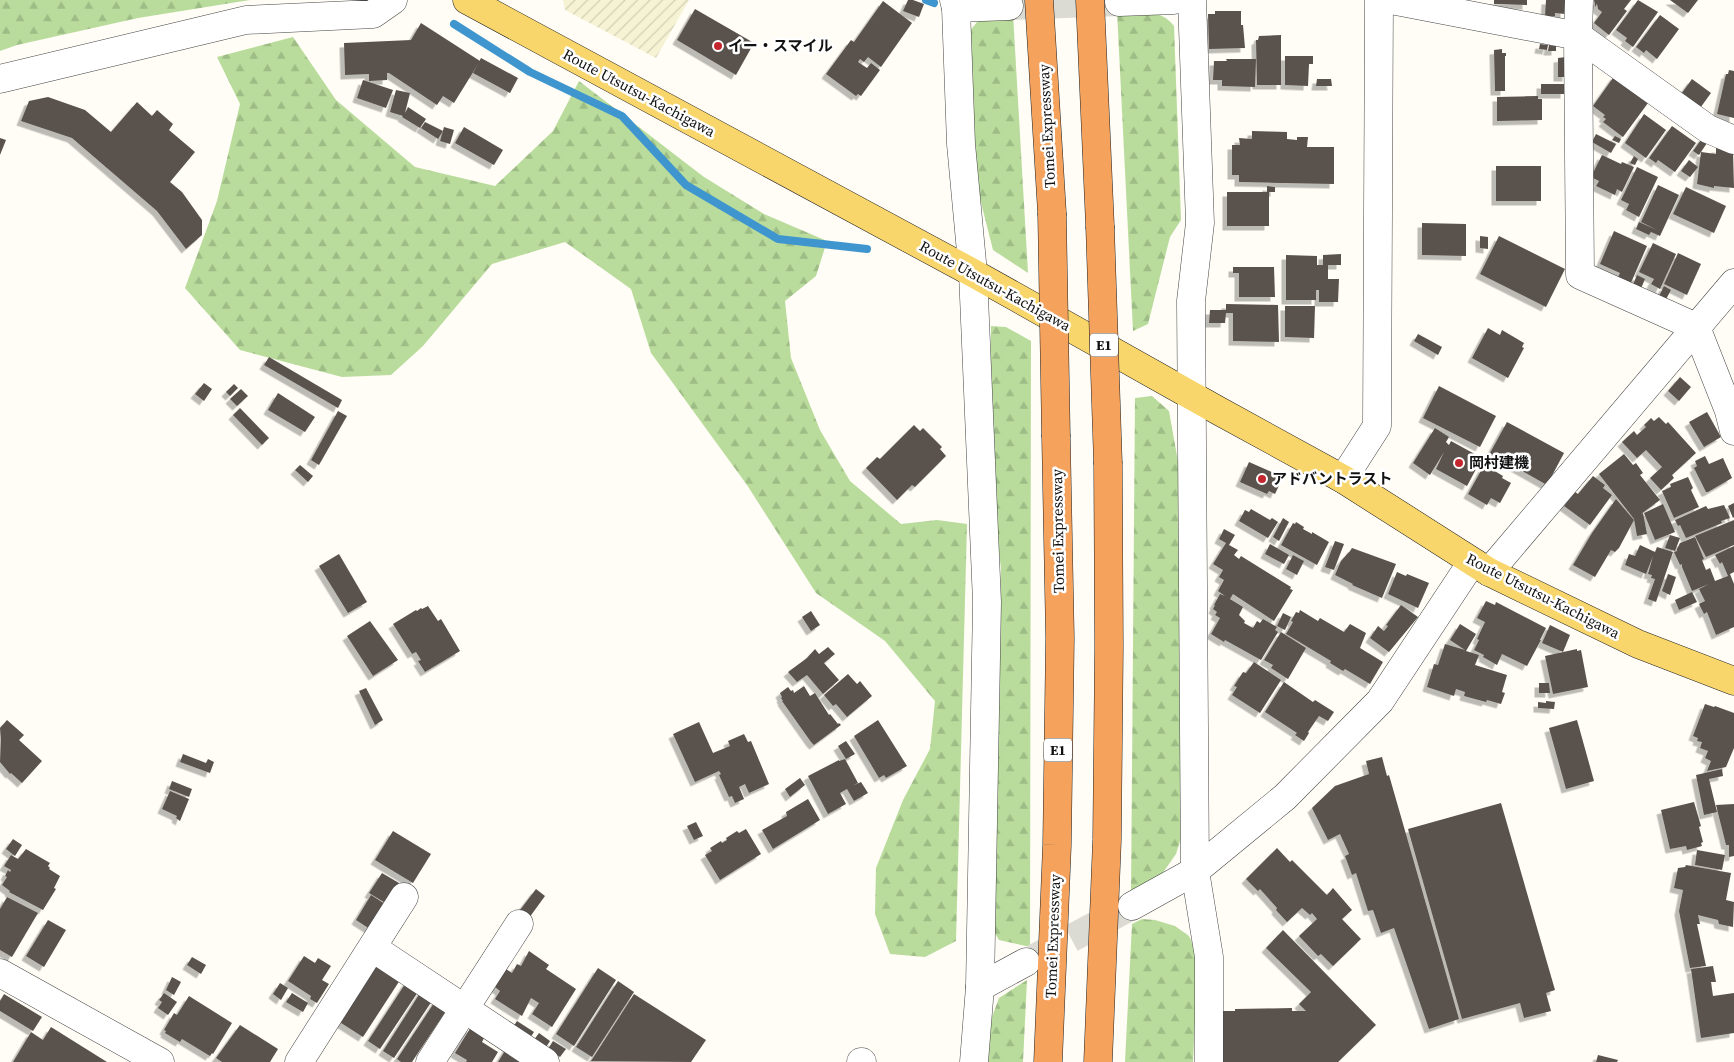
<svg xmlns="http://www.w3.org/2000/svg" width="1734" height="1062" viewBox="0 0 1734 1062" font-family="'Source Serif 4','Noto Sans JP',serif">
<defs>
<pattern id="farmland-furrows" width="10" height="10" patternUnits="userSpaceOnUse" patternTransform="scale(1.25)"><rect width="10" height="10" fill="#f6f3d4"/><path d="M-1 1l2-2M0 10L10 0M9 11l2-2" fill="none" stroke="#d2cfb5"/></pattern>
<pattern id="forest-firs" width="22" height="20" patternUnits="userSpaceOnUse" patternTransform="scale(1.25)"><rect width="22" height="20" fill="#b9dc9c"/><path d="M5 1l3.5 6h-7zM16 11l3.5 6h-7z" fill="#9ebc85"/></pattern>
<filter id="shadow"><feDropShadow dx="-4.5" dy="4.5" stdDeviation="0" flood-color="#0004"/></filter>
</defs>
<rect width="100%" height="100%" fill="#fffdf5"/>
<polygon fill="url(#farmland-furrows)" points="563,0 689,0 656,58 565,10"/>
<g fill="url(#forest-firs)">
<polygon points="0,0 250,0 138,18 17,45 0,51"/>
<path d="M1117 11C1138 11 1160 8 1174 26L1181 220 1170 237 1148 324 1133 331Z"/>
<polygon points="999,14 1013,14 1028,273 993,250 969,155 962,41 977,22"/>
<polygon points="293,37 336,100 415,167 495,186 553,131 579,81 704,177 764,214 827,241 816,276 785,301 791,358 820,430 850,481 901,524 937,520 967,524 956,941 925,957 890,954 875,914 876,868 903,800 930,749 935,701 885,641 816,593 747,485 651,353 631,289 565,242 492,264 423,346 391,375 342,377 240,350 185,288 217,201 240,104 217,57"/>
<polygon points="991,326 1006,327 1031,341 1030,947 999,940 991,927 1001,569 988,455 990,426"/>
<polygon points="1152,396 1169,411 1185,501 1183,832 1176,854 1162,874 1131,893 1135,398"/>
<polygon points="1142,919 1155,920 1175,926 1189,936 1198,956 1193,1062 1125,1062 1132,924"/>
<polygon points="1027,980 1023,1062 983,1062 984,1039 999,998"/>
</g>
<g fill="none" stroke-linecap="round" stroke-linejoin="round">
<g stroke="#3f96cf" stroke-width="8">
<polyline points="926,0 934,3"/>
<polyline points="454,24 530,72 622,116 686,185 778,239 867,249"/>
</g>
</g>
<g fill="#5a524d" filter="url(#shadow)">
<polygon points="908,0 913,0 924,4 919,17 903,11"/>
<polygon points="1494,0 1527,0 1527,5 1494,4"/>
<polygon points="1546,0 1565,0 1565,14 1555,13 1555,16 1545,16"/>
<polygon points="1594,0 1631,0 1624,9 1627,11 1609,35 1594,23 1602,12 1598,9 1597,4 1595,7"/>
<polygon points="1638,0 1658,12 1633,47 1625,41 1627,38 1616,30"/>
<polygon points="1670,0 1698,0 1688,13"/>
<polygon points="883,1 912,23 881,67 868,57 864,62 860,59 858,62 867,68 871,63 880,70 861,96 858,94 856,96 826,74 851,40 854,42"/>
<polygon points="695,9 754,43 736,75 677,40"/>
<polygon points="1215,11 1241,11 1241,25 1243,25 1245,48 1209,49 1208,14 1215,14"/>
<polygon points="1660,15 1679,29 1657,59 1646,50 1644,53 1636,47"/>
<polygon points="421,23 480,61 454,103 443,96 437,105 389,73 387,73 387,80 369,81 369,74 345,75 344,43 411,40"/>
<polygon points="1281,35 1281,85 1257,85 1256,40 1258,40 1259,36"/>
<polygon points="1540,44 1548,45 1547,50 1539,49"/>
<polygon points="1549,45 1556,46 1556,51 1548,51"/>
<polygon points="1502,49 1502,53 1506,53 1506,56 1505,56 1505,91 1495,91 1494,50"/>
<polygon points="1285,56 1313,56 1313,64 1309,64 1308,86 1285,85"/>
<polygon points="1566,57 1567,77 1558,77 1558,58"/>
<polygon points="481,58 518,78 510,93 473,73"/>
<polygon points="1226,59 1256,59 1255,87 1222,86 1222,80 1213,80 1214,61 1227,61"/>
<polygon points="1729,70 1734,71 1734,118 1717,114 1726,74 1728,74"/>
<polygon points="1615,75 1648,103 1623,137 1603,122 1606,119 1603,117 1605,115 1593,106"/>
<polygon points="1317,79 1331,79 1332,86 1316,86"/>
<polygon points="1692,79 1711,93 1698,111 1679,97"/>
<polygon points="363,80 393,90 386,108 357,98"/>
<rect x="1541" y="84" width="24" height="10"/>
<polygon points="396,90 410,93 405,113 408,107 426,119 420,128 402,117 403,116 390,112"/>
<polygon points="1538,96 1538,99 1542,99 1542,120 1497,121 1497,97"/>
<polygon points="48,97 85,110 111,132 137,102 152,116 157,110 173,124 169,130 195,152 170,182 182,192 202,220 202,235 186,249 157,211 72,138 21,121 29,101"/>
<polygon points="1644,114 1666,130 1646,158 1625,143"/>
<polygon points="425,122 443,131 438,139 421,128"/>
<polygon points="1672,126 1696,143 1675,172 1658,160 1656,163 1649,158"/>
<polygon points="444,127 454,130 450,144 440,141"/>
<polygon points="464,127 503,150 494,165 455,143"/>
<polygon points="1252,131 1287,132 1287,139 1297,140 1297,137 1308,137 1307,147 1334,147 1334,184 1239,182 1239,175 1232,175 1232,145 1240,145 1239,138 1252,139"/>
<polygon points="1596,134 1616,144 1611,153 1592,142"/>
<polygon points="1615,136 1621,139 1619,143 1612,140"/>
<polygon points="1703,137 1709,140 1699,155 1693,151"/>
<polygon points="0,138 6,140 0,155"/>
<polygon points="1716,148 1733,150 1734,188 1714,186 1714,188 1697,184 1701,152 1716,154"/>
<polygon points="1602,155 1621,164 1622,162 1634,167 1622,192 1617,189 1615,195 1596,186 1599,181 1591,177"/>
<polygon points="1634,156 1638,159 1635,165 1630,163"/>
<polygon points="1689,160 1698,167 1690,177 1681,171"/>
<rect x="1496" y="166" width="45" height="35"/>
<polygon points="1637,167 1658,177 1639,217 1626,210 1629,204 1621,200"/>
<polygon points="1658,185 1679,195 1660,236 1651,232 1649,235 1636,229 1639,222 1657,230 1641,222"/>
<polygon points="1267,186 1275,187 1275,192 1269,192 1269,226 1227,226 1227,192 1267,192"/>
<polygon points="1686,187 1726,206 1714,233 1673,214"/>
<polygon points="1422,223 1466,224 1466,256 1422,255"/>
<polygon points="1614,231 1647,246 1630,285 1617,279 1620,273 1600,264"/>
<polygon points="1480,236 1488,237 1488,249 1480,248"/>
<polygon points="1499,236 1565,269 1546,307 1480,274"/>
<polygon points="1653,243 1676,254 1660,289 1651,284 1654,279 1639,272"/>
<polygon points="1678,253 1701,264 1687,295 1664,284"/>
<polygon points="1341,254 1341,265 1328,265 1328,279 1339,279 1338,302 1319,302 1319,290 1316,290 1316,300 1286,300 1286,255 1317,256 1317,265 1323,265 1323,255"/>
<polygon points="1233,267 1274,267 1275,297 1239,297 1239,273 1233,273"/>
<polygon points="1637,275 1645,279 1640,291 1632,287"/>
<polygon points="1664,286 1671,290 1664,303 1657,300"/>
<polygon points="1226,304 1278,305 1279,342 1233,341 1233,313 1226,313 1225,323 1209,323 1210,310 1226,310"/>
<polygon points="1285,306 1315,306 1314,338 1285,337"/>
<polygon points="1488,328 1500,335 1502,330 1524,343 1522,347 1524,348 1508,378 1472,358"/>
<polygon points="1418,334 1442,347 1438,355 1414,341"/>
<polygon points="269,357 342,400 338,408 264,365"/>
<polygon points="1680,377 1691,387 1679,401 1668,391"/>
<polygon points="204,383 212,389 204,401 195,394"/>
<polygon points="234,384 238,388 230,396 226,392"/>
<polygon points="1439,386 1496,416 1480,447 1423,418"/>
<polygon points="241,389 248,396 237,406 230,399"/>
<polygon points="278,393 315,417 305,432 268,410"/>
<polygon points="240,408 269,438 262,445 233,415"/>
<polygon points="338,411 347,416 319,465 311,460"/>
<polygon points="1707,412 1721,437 1704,447 1689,422"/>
<polygon points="1659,417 1666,424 1668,422 1696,453 1672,475 1674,478 1661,490 1650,478 1662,467 1646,450 1637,458 1622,442 1634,431 1637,435 1646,427 1644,425 1651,418 1654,421"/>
<polygon points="1507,422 1564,453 1547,485 1490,453"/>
<polygon points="914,425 920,431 923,428 942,447 940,449 946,456 915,487 912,485 897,500 866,468 877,457 880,459"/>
<polygon points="1435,428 1449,437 1446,442 1449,445 1451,441 1482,458 1467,486 1436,469 1444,452 1430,475 1413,463"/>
<polygon points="1624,454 1633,465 1636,463 1643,473 1640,475 1660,500 1641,514 1643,513 1647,534 1637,536 1634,519 1599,474"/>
<polygon points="1705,456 1709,464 1723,458 1732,478 1708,492 1706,492 1694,468 1697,466 1695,461"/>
<polygon points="1249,462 1283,477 1275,494 1269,491 1267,494 1240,482"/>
<polygon points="300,465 313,476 308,482 295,470"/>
<polygon points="1483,467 1487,470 1488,467 1503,476 1502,478 1511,483 1500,503 1491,498 1487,505 1468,494"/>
<polygon points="1593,476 1605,485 1603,488 1612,495 1590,525 1564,506 1575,492 1578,494"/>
<polygon points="1688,477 1693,488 1691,490 1699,507 1674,518 1662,491 1671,487 1670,484"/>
<polygon points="1616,499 1634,520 1619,548 1615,552 1611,550 1595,577 1573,565 1592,533"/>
<polygon points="1734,503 1734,517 1733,518 1728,506"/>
<polygon points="1663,504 1675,532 1655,540 1644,513"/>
<polygon points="1724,505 1730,518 1721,521 1722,523 1686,538 1680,525 1678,526 1675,520 1706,506 1708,509"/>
<polygon points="1251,509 1270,520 1272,518 1278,522 1268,538 1239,521 1245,510 1249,512"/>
<polygon points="1283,518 1289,522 1279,541 1273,537"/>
<polygon points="1734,520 1734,545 1706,557 1695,536"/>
<polygon points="1296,522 1304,527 1303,529 1312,534 1312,532 1329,542 1317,565 1281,545 1293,523 1295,524"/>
<polygon points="1224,529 1235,535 1229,545 1238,550 1234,555 1239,559 1241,556 1291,587 1290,589 1293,590 1274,621 1233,594 1230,599 1243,607 1239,615 1245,621 1244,623 1253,628 1257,621 1260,623 1263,619 1277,627 1275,630 1278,632 1261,660 1225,640 1224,642 1211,634 1220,618 1215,615 1217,612 1213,609 1215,605 1214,605 1220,594 1225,596 1218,591 1224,580 1219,577 1223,570 1213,564 1226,543 1219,539"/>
<polygon points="1670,535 1680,538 1675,551 1665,548"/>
<polygon points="1695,537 1704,559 1702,560 1706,570 1710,568 1715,581 1728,576 1722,562 1720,564 1715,555 1734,546 1734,572 1730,574 1734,584 1734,627 1716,635 1707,612 1704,614 1699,604 1705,601 1699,589 1709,584 1692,591 1682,567 1682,564 1680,565 1674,552 1677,551 1677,549 1680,543"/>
<polygon points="1335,541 1344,544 1334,570 1325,567"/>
<polygon points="1270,544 1289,555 1284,564 1265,554"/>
<polygon points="1640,545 1655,552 1657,547 1673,552 1656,602 1648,599 1655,579 1651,578 1652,575 1648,574 1653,556 1646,574 1625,565 1629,554 1635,556"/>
<polygon points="1352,548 1396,564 1382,598 1352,585 1353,584 1335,575 1341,561 1350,551"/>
<polygon points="339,554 367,602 348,613 319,566"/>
<polygon points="1293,555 1304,561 1297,575 1286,569"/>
<polygon points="1397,572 1406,576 1407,574 1429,583 1418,608 1388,594"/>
<polygon points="1668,574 1676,577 1670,595 1662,591"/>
<polygon points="1692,592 1697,602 1679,610 1675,600"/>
<polygon points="1486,601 1495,605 1496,602 1546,628 1540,640 1541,640 1527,666 1502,654 1497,665 1483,657 1484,655 1474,650 1479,640 1477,639 1485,622 1477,618"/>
<polygon points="1401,605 1418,617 1389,652 1370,638 1378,626 1384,631 1388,626 1386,625"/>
<polygon points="428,606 438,621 441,619 460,651 425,672 418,661 421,660 416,652 412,654 393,624 416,610 417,611 421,608 422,609"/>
<polygon points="1300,610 1318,621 1320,618 1344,632 1350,624 1366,633 1360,648 1383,662 1370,684 1345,669 1343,671 1330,663 1331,661 1286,634 1293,622 1291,621 1296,612 1299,613"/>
<polygon points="811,611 820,625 811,631 802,617"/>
<polygon points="1283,613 1291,617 1285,630 1277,626"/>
<polygon points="370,621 398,660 373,676 347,636"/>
<polygon points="1460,624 1476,634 1466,651 1479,655 1475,665 1507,675 1502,692 1505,693 1501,704 1487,700 1486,702 1464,696 1465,692 1456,689 1454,696 1427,687 1434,664 1438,665 1445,644 1465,650 1450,640"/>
<polygon points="1550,625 1570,635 1563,652 1542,643"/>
<polygon points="1281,632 1306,648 1288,679 1271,668 1273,665 1264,660"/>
<polygon points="828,647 835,654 824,663 839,680 823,694 807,675 797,682 788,672 807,658 815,649 819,654"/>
<polygon points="1577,649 1577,651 1581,650 1588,687 1553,694 1545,656"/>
<polygon points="1254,662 1281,680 1260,713 1232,695 1237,687 1234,686 1243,672 1246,673"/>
<polygon points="848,674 857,684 860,681 872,696 847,717 836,704 833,706 824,695"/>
<polygon points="1284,682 1313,702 1315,700 1334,712 1328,721 1319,716 1308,732 1309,733 1304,741 1295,735 1297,733 1265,712"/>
<polygon points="1539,683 1549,683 1550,693 1539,693"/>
<polygon points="804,686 810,696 815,693 829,715 830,714 838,724 839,723 841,725 814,745 811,742 782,701 783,701 781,698 782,697 780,693 788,687 791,691 793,690 794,693"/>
<polygon points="366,688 383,720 375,725 359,691"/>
<polygon points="1546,701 1555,702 1554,709 1538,708 1538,702 1546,703"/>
<polygon points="1705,704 1714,707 1715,706 1734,713 1734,748 1726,767 1707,771 1711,761 1705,758 1708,751 1700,748 1702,742 1697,741 1698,738 1693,736"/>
<polygon points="7,720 24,735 19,740 42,761 22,783 11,773 10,774 0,762 1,739 0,728"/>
<polygon points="878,720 907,766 886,778 884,775 879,778 854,736"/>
<polygon points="1577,720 1594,781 1566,789 1549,728"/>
<polygon points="699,722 713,753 730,746 728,741 744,734 748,742 751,741 769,784 749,793 745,784 739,787 744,799 735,803 732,796 729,797 719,775 721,774 719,771 695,782 673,734"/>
<polygon points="846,741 855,754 846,759 838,746"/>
<polygon points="183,754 206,763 208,759 214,762 210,773 180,762"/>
<polygon points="1382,757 1387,776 1389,775 1459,1019 1429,1029 1394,928 1381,933 1373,910 1368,911 1356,873 1352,875 1345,856 1349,854 1340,834 1328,840 1312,808 1335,786 1369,774 1366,761"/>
<polygon points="845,759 858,783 852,786 861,782 868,793 854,801 847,789 840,793 846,804 828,814 808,776 839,760 839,761"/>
<polygon points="1722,769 1723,776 1709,779 1717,812 1704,815 1696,775"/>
<polygon points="800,778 805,785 790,797 785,789"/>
<polygon points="172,781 192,789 189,797 169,789"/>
<polygon points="170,791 189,799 180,821 176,818 177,816 162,809"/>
<polygon points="808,799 820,820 773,849 762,830 787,816 786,812"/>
<polygon points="1694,802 1701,826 1699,827 1703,842 1701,843 1702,846 1687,850 1686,846 1670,849 1661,810"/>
<polygon points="1501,803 1555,990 1546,993 1551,1011 1524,1018 1520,1003 1462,1019 1408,829"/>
<polygon points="1734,804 1734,856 1729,857 1729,845 1726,845 1716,805"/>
<polygon points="696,822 703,836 694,840 687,826"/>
<polygon points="746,829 761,854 720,880 705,855 712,851 710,848 721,841 722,843 727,840 726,838 737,831 739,833"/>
<polygon points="393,831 431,854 413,883 375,860"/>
<polygon points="13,839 22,845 15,856 6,849"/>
<polygon points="1277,848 1290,862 1292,860 1327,895 1333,888 1352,910 1342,919 1361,939 1333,966 1321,954 1318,956 1299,936 1317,919 1312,913 1310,915 1302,908 1287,922 1276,910 1277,908 1260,889 1258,891 1246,879"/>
<polygon points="26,849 50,863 48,866 50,868 49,869 60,876 54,888 56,889 43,910 9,892 10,891 2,885 7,877 5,876 8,870 10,872 11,870 4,866 11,855 18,859"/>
<polygon points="1697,850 1725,855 1722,870 1695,865"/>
<polygon points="1686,865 1731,873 1726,900 1734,902 1733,927 1719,924 1718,920 1698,915 1700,924 1697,924 1706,966 1690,968 1679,911 1683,890 1674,888 1678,868 1685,867"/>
<polygon points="382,873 399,883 387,904 369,893"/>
<polygon points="536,889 545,896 529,918 520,910"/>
<polygon points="371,895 388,906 373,931 356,920"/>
<polygon points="7,897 38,913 12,957 0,950 0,909"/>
<polygon points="48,920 66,930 44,967 26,956"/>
<polygon points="1283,930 1376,1025 1338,1062 1220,1062 1219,1011 1235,1011 1235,1009 1292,1008 1292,1011 1306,1011 1299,1004 1311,992 1266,948"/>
<polygon points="529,951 549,965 546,969 576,989 552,1027 532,1014 539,1003 531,998 522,1016 495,999 500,991 495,987 506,969 512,973 517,964 521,966"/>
<polygon points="304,956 315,963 318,958 331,966 322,980 329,984 317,1003 310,999 311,996 288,981"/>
<polygon points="192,957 206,965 201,974 187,965"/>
<polygon points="377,961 402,977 363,1037 338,1021"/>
<polygon points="1713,966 1716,982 1711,982 1713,996 1734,993 1734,1033 1701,1038 1691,969"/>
<polygon points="598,968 616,980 574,1046 556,1034"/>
<polygon points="172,977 181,982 174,995 166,990"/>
<polygon points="407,981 420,989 380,1049 368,1041"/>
<polygon points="618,981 634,992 592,1057 576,1047"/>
<polygon points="280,983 288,988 281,1000 273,994"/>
<polygon points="422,990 434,998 394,1058 383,1051"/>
<polygon points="164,993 177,1002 168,1015 158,1008 162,1002 159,1000"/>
<polygon points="292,993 308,1003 303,1012 286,1002"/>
<polygon points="4,994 42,1017 33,1031 0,1011 0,1001"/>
<polygon points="634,994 706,1040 691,1062 591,1061"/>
<polygon points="189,996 232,1023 213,1054 212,1053 210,1056 182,1039 180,1042 165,1033 166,1031 164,1030 174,1013 177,1015"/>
<polygon points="436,1000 448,1008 412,1062 401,1062 397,1059"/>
<polygon points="517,1021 534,1032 528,1041 511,1030"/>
<polygon points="240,1025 278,1049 270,1062 222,1062 216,1058"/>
<polygon points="51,1027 107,1062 13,1062 31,1032 43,1040"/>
<polygon points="471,1027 485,1036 482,1042 498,1052 492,1062 466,1062 467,1060 455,1053"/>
<polygon points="539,1033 550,1041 543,1052 531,1044"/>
<polygon points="553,1041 566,1049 560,1057 548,1049"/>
<polygon points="508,1046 525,1062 498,1062"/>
<polygon points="1598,1055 1618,1060 1617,1062 1596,1062"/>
</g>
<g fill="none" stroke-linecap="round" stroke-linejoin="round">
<g stroke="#dbdad3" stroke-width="28" stroke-dasharray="28 14" stroke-linecap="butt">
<polyline points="1009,6 1119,2"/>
<polyline points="1034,958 1132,906"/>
</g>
<defs>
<g id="minor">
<polyline points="954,0 956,8 961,144 973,273 987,602 980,987 974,1062"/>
<polyline points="1192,0 1200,223 1191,301 1195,871 1209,957 1209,1062"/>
<polyline points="1391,0 1578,36 1708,129 1734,140"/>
<polyline points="1579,0 1578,36 1580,275 1696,327 1729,411 1734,431"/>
<polyline points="1119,2 1174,0"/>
<polyline points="956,8 1009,6"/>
<polyline points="0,79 246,20 373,14 393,0"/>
<polyline points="1343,479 1377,426 1379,0"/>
<polyline points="1489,572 1734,283"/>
<polyline points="1132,906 1195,871 1285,797 1380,701 1472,562"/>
<polyline points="373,948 545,1062"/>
<polyline points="0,973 160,1062"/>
<polyline points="980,987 1026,962"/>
<polyline points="299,1062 404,897"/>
<polyline points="430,1062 519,924"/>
<polyline points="861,1062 862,1062"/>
</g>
<polyline id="major" points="467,0 973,273 1219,411 1343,479 1489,572 1638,644 1734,681"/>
<g id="highway">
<polyline points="1039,0 1052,213"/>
<polyline points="1090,0 1100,226"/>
<polyline points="1048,1062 1057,845 1060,638 1056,437"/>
<polyline points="1098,1062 1107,840 1109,646 1108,464"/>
</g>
</defs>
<use href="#minor" stroke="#444" stroke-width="29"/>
<use href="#major" stroke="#222" stroke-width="29"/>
<use href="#highway" stroke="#222" stroke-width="29"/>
<use href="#minor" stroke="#fff" stroke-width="28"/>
<use href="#major" stroke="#f9d66b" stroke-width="28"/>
<use href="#highway" stroke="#f5a25d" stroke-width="28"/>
<defs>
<g id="highway-bridge">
<polyline points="1052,213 1056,437"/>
<polyline points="1100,226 1108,464"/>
</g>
</defs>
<use href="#highway-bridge" stroke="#222" stroke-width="29" stroke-linecap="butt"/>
<use href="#highway-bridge" stroke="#f5a25d" stroke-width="28"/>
</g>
<g fill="#c4262e" stroke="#fff" stroke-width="2">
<circle cx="718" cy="46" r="5"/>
<circle cx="1459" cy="463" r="5"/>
<circle cx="1262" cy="479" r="5"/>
</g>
<g text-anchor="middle" stroke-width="5" stroke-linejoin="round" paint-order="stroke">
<g fill="#fff" stroke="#585858" stroke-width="1">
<rect x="1090" y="333.5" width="28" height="23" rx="4"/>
<rect x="1044" y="738.5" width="28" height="23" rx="4"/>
</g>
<g font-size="14" font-weight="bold" fill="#111">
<text x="1104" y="350">E1</text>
<text x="1058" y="755">E1</text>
</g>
<g font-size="15" font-weight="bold" fill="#111" stroke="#fff" text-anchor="start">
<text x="728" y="51">イー・スマイル</text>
<text x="1469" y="468">岡村建機</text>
<text x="1272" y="484">アドバントラスト</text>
</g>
<g font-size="15" fill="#111" stroke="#fff">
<text transform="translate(639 93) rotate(28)" y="5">Route Utsutsu-Kachigawa</text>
<text transform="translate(1047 126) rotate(-93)" y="5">Tomei Expressway</text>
<text transform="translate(995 286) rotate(29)" y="5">Route Utsutsu-Kachigawa</text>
<text transform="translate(1058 531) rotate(-91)" y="5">Tomei Expressway</text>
<text transform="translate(1543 596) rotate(27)" y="5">Route Utsutsu-Kachigawa</text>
<text transform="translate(1053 936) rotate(-88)" y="5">Tomei Expressway</text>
</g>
</g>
</svg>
